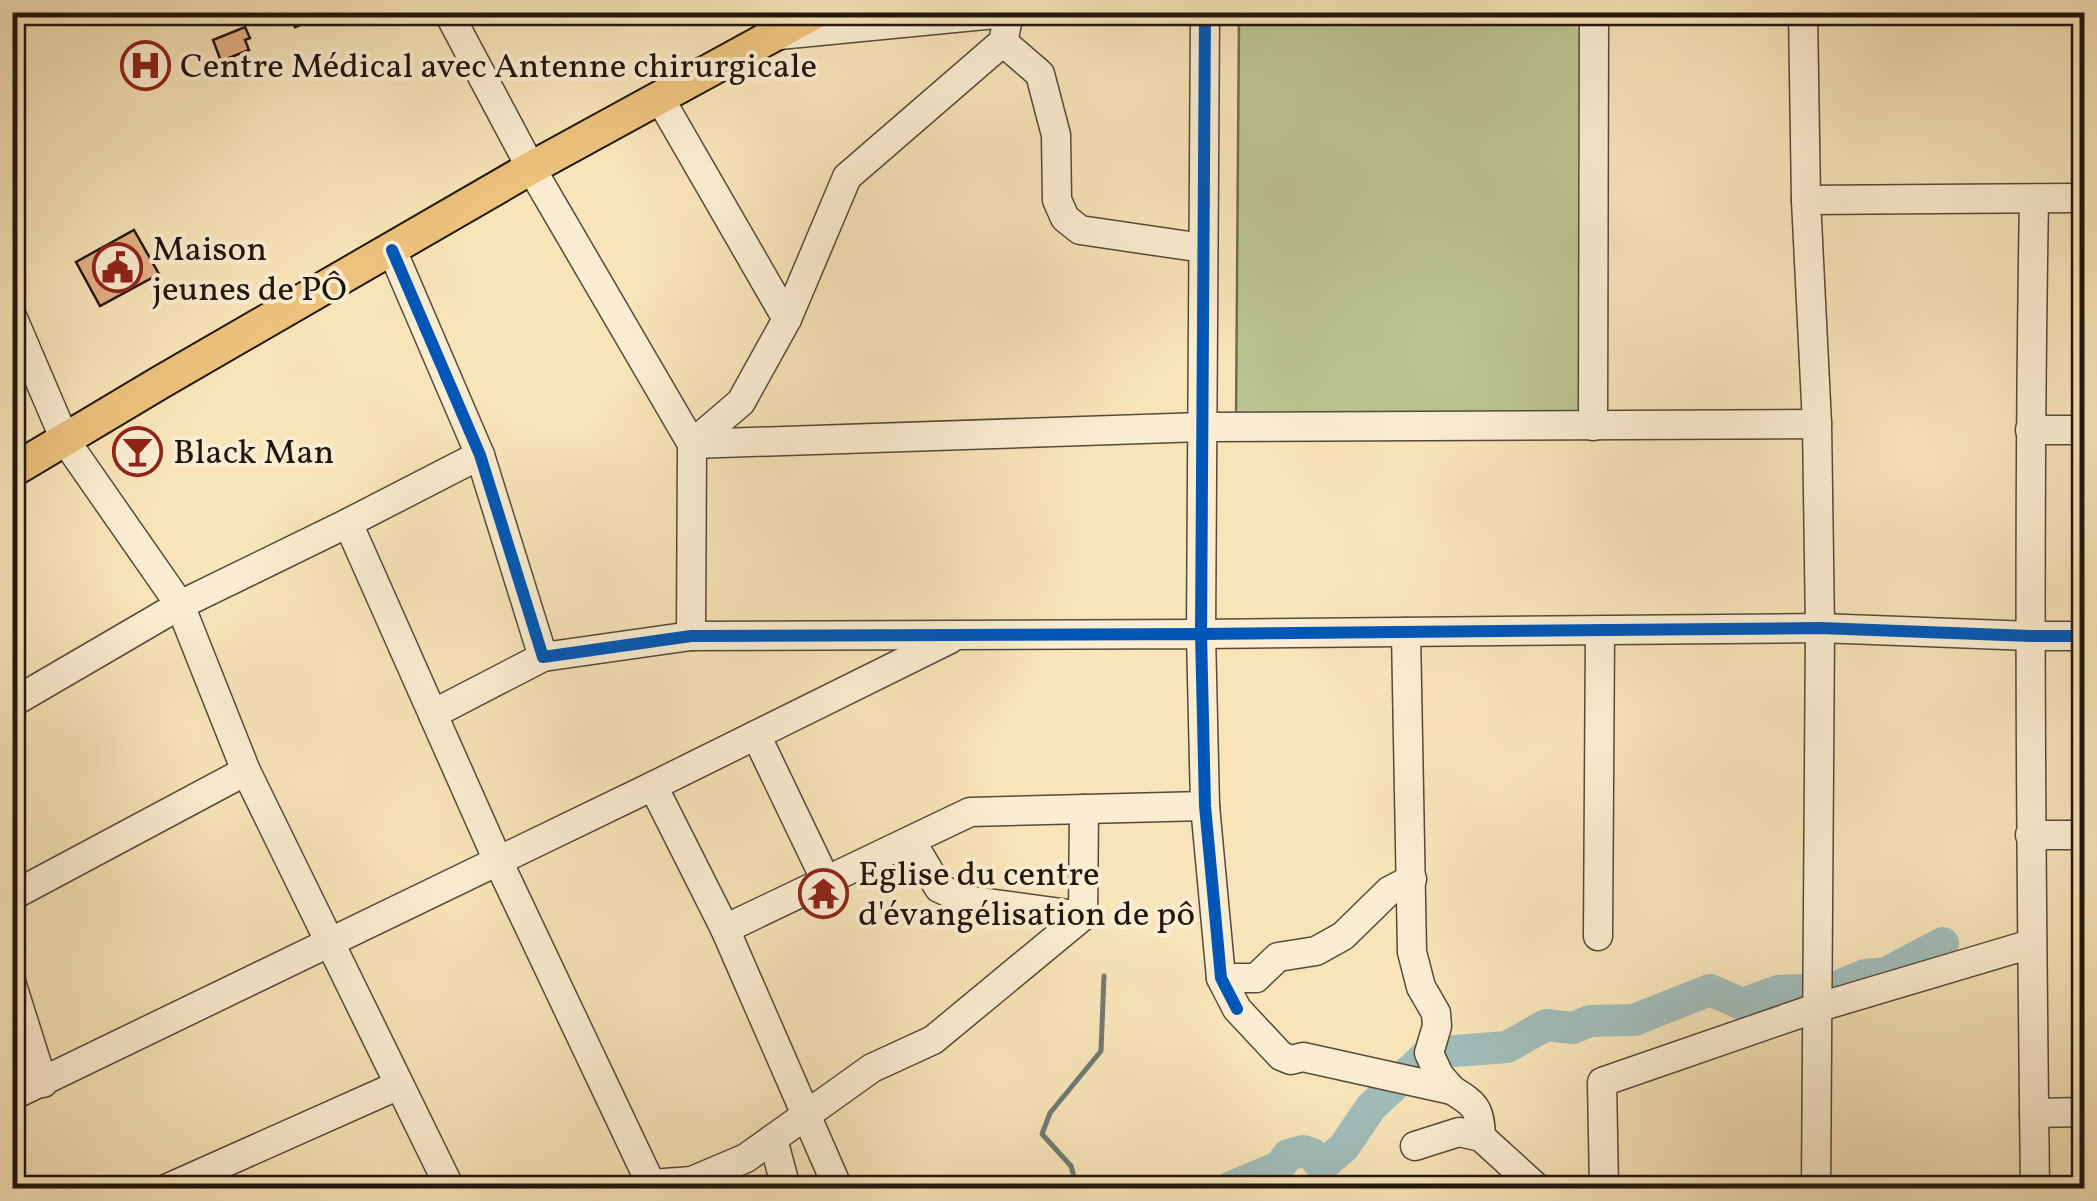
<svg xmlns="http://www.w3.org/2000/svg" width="2097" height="1201" viewBox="0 0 2097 1201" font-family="Vollkorn,serif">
<rect width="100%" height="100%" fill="#f7e4b8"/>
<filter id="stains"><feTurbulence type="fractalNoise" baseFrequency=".002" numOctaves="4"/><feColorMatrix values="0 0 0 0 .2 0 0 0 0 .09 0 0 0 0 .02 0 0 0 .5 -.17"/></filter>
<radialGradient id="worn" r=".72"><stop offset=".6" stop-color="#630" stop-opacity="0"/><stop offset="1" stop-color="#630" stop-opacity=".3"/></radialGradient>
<polygon fill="#bbc490" stroke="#6e6d4e" stroke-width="2.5" points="1239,13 1586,13 1579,424 1236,421"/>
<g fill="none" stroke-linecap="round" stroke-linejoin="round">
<polyline stroke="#6e7a74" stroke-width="5" points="1071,1188 1076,1184 1071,1166 1042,1134 1050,1113 1101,1051 1104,976"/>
<polyline stroke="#a1bcb9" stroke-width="32" points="1229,1188 1279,1167 1288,1155 1303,1151 1312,1154 1318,1162 1325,1163 1344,1147 1371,1107 1429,1053 1507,1047 1546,1025 1573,1028 1590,1021 1634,1020 1710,990 1742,1004 1778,991 1831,989 1865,975 1886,973 1943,943"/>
</g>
<g fill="#e4b187" stroke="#21160d" stroke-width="2.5">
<polygon points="290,12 334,12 295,27"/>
<polygon points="245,27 250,38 245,40 249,50 221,61 213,40"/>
<polygon points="134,230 159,274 100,306 76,262"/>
</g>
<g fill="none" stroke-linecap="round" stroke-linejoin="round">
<defs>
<g id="minor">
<polyline points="448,12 531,168 692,444 691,636"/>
<polyline points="1205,12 1201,634 1820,628 2031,636 2084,636"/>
<polyline points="1803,12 1806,200 1817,424 1820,628 1816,1188"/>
<polyline points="779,35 1016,12"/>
<polyline points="1003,42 1040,74 1056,135 1057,200 1065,218 1080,230 1203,248"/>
<polyline points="659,97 787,319"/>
<polyline points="1806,200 2084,198"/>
<path d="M2034 200C2028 530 2031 859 2035 1188"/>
<path d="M392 250 480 455 543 657 691 636 1201 634 1205 806 1221 978 1237 1009 1281 1056 1291 1060 1303 1057 1452 1090C1475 1104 1480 1108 1481 1137"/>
<polyline points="12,316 65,440 180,605 246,771 450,1188"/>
<polyline points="1593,426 1594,12"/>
<polyline points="2030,430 2084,430"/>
<polyline points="692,444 1202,427 1817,424"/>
<polyline points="692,444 741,402 787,319 847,177 1003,42 1009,14"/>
<polyline points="348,523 498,861 651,1184"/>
<polyline points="1406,632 1412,952 1421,987 1436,1013 1437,1026 1429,1053 1439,1075 1452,1090"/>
<polyline points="12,703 180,605 348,523 480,455"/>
<polyline points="433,714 543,657"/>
<polyline points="756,735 826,881"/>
<polyline points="653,786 725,929 838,1188"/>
<polyline points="2030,835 2084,835"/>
<polyline points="911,841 939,888 965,900 1083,916"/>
<polyline points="12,896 246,771"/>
<polyline points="725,929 970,812 1205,806"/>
<polyline points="1598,936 1600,632"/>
<polyline points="1221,978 1256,978 1278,957 1316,951 1343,936 1389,891 1412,879"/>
<polyline points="12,985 43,1083"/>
<polyline points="12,1096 653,786 950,639"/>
<polyline points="2034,1113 2084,1112"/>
<polyline points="773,1139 786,1188"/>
<polyline points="1415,1146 1459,1132 1481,1137 1537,1188"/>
<polyline points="168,1188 399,1085"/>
<polyline points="648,1188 651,1184 692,1181 746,1158 872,1068 933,1040 1083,916 1084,809"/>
<polyline points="1604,1188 1602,1082 1816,1008 2031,944"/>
</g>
<polyline id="major" points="12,471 161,382 531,168 816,12"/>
</defs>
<use href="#minor" stroke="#564a38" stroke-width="31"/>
<use href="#major" stroke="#21160d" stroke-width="36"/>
<use href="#minor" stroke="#faedd1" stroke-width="28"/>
<use href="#major" stroke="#ecc27c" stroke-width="32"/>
<defs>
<g id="cycleway">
<polyline points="1205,12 1201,634 1820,628 2031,636 2084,636"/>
<polyline points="392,250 480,455 543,657 691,636 1201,634 1205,806 1221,978 1237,1009"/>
</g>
</defs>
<use href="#cycleway" stroke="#faedd1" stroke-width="19"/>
<use href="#cycleway" stroke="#0057b8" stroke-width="12"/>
</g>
<defs>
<symbol id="hospital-ring" viewBox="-11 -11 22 22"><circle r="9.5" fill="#faedd1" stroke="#8f2418" stroke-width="1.5"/><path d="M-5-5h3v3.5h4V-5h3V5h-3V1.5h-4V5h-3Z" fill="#8f2418"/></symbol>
<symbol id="civic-ring" viewBox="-11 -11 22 22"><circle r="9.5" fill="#faedd1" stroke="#8f2418" stroke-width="1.5"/><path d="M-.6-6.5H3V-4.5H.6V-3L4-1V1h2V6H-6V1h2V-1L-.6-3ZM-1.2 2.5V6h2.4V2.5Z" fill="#8f2418"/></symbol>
<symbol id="bar-ring" viewBox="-11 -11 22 22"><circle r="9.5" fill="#faedd1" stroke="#8f2418" stroke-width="1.5"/><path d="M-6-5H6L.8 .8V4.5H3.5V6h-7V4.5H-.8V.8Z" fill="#8f2418"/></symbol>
<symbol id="temple-ring" viewBox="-11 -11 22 22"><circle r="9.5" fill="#faedd1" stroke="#8f2418" stroke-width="1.5"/><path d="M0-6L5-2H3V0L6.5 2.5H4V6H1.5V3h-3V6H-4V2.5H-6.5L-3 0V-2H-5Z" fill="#8f2418"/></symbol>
</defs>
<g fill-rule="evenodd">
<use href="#hospital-ring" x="118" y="38" width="55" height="55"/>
<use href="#civic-ring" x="90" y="240" width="55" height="55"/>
<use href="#bar-ring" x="110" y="424" width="55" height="55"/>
<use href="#temple-ring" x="796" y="866" width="55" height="55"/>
</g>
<g text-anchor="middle" stroke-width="8" stroke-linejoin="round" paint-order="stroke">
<g font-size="35" fill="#21160d" stroke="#faedd1" text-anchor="start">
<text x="180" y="77">Centre Médical avec Antenne chirurgicale</text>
<text x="152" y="260">Maison<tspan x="152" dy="40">jeunes de PÔ</tspan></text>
<text x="173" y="463">Black Man</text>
<text x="858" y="885">Eglise du centre<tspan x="858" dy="40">d'évangélisation de pô</tspan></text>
</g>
</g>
<rect width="2097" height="1201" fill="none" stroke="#f7e4b8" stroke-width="50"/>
<rect x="15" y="15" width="2067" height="1171" fill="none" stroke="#21160d" stroke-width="5"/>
<rect x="25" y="25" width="2047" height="1151" fill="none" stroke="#21160d" stroke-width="2.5"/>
<rect width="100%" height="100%" filter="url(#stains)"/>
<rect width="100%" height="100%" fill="url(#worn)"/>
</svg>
